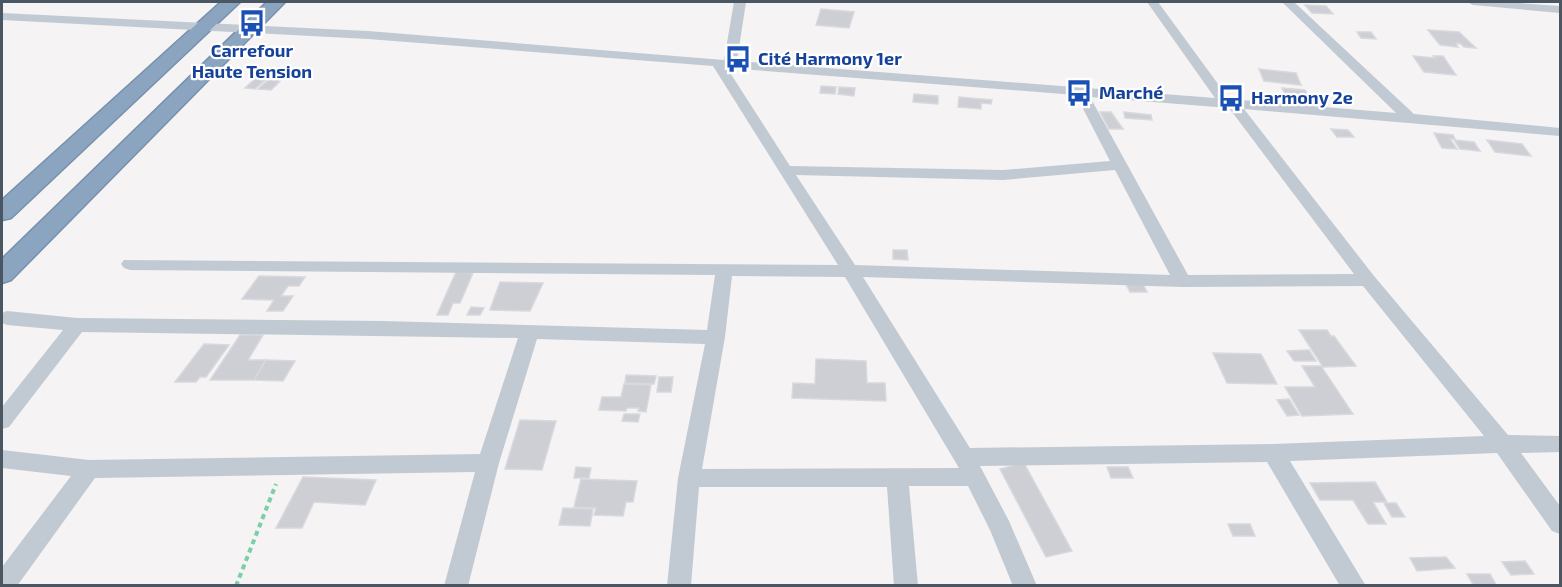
<svg xmlns="http://www.w3.org/2000/svg" width="1562" height="587" viewBox="0 0 1562 587" font-family="'Exo 2',sans-serif">
<rect width="100%" height="100%" fill="#f5f3f3"/>
<g fill="#cdcfd5" stroke="#d7d9de" stroke-width="1.5">
<polygon points="1305,5 1326,6 1333,14 1312,13"/>
<polygon points="821,9 854,12 849,28 816,25"/>
<polygon points="1428,30 1459,32 1476,48 1464,47 1461,44 1456,43 1458,47 1440,45"/>
<polygon points="1357,32 1371,32 1376,39 1361,38"/>
<polygon points="1413,56 1435,58 1433,56 1443,56 1456,75 1424,72"/>
<polygon points="1259,69 1296,73 1301,85 1264,81"/>
<polygon points="256,78 266,79 255,89 245,88"/>
<polygon points="268,80 280,81 271,90 258,89"/>
<polygon points="821,86 836,87 835,94 820,93"/>
<polygon points="839,87 855,88 854,96 838,94"/>
<polygon points="1282,88 1305,90 1309,98 1286,96"/>
<polygon points="914,94 938,96 938,104 913,102"/>
<polygon points="959,97 992,100 991,104 981,103 981,109 958,107"/>
<polygon points="1100,112 1111,112 1123,129 1109,129"/>
<polygon points="1124,112 1151,115 1152,120 1125,118"/>
<polygon points="1331,129 1348,130 1354,137 1337,137"/>
<polygon points="1434,133 1453,135 1455,139 1450,139 1457,149 1442,148"/>
<polygon points="1454,140 1474,142 1480,151 1460,149"/>
<polygon points="1487,140 1522,144 1531,156 1495,152"/>
<polygon points="893,250 907,250 908,260 893,259"/>
<polygon points="456,272 473,273 460,303 453,303 448,315 437,315"/>
<polygon points="259,276 305,277 299,286 288,286 281,296 293,296 283,311 267,311 274,300 242,299"/>
<polygon points="500,282 543,283 530,311 490,310"/>
<polygon points="1126,284 1143,284 1147,292 1130,292"/>
<polygon points="471,307 484,308 480,315 467,315"/>
<polygon points="1299,330 1327,330 1331,336 1334,336 1356,366 1323,367"/>
<polygon points="240,335 263,335 248,360 266,360 254,380 210,380"/>
<polygon points="204,344 229,345 206,377 200,377 196,382 175,382"/>
<polygon points="1309,350 1316,361 1294,361 1287,351"/>
<polygon points="1213,353 1261,354 1277,384 1227,383"/>
<polygon points="816,359 866,361 867,383 885,383 886,401 792,398 793,383 815,384"/>
<polygon points="266,360 295,361 283,381 254,380"/>
<polygon points="1302,366 1321,366 1353,414 1302,416 1285,387 1315,387"/>
<polygon points="626,375 656,376 654,384 625,383"/>
<polygon points="659,377 673,377 671,392 657,392"/>
<polygon points="624,384 651,385 646,412 638,411 639,408 627,408 626,411 599,410 602,397 621,397"/>
<polygon points="1289,399 1299,415 1287,416 1277,400"/>
<polygon points="624,414 640,414 638,422 622,421"/>
<polygon points="520,420 556,421 542,470 505,469"/>
<polygon points="1024,463 1072,551 1046,557 1000,469"/>
<polygon points="576,467 591,468 589,478 574,478"/>
<polygon points="1107,467 1128,467 1133,478 1111,478"/>
<polygon points="303,477 376,480 365,505 314,502 302,528 276,528"/>
<polygon points="581,479 637,481 633,502 626,502 623,516 594,515 596,508 574,507"/>
<polygon points="1375,482 1387,502 1373,502 1386,524 1368,524 1353,500 1320,500 1310,483"/>
<polygon points="1384,503 1396,503 1405,517 1392,517"/>
<polygon points="563,508 593,509 590,526 559,525"/>
<polygon points="1228,524 1250,524 1255,536 1233,536"/>
<polygon points="1446,557 1455,568 1417,571 1410,558"/>
<polygon points="1525,561 1534,574 1511,575 1502,562"/>
<polygon points="1467,574 1490,574 1497,586 1474,586"/>
</g>
<g fill="none" stroke-linecap="round" stroke-linejoin="round">
<defs>
<g id="highway">
<polygon points="221,2 240,2 11,218 2,220 2,200"/>
<polygon points="267,2 285,2 11,280 2,283 2,259"/>
</g>
</defs>
<use href="#highway" stroke="#7690ad" stroke-width="3"/>
<polyline stroke="#7ad0a6" stroke-width="4" stroke-dasharray="5 4" stroke-linecap="butt" points="236,586 276,484"/>
<g fill="#c1cad2" fill-rule="evenodd">
<path d="M734 2H746L737 61 1215 98 1147 2H1158L1229 99 1396 113 1282 2H1294L1414 114 1560 128V136L1244 109 1374 276 1508 435 1560 436V452L1521 453 1560 506V534L1552 531 1497 453 1290 461 1366 586H1340L1267 462 980 466 1009 521 1037 586H1013L990 530 968 486H909L918 586H894L887 487H699L691 586H667L678 478 705 344 537 339 499 463 468 586H444L475 472 95 478 17 586H2V567L71 476 2 468V450L89 460 480 454 518 338 82 332 9 427 2 429V407L63 330 7 325 2 323V313L7 311 77 318 382 321 707 330 715 275 130 270 124 268 121 264 124 260 838 265 713 66 368 39 2 20V13L368 31 724 60ZM727 68 1076 95 1110 161 1003 170 790 166ZM1090 97 1229 108 1354 274 1188 275ZM1115 170 1170 275 855 265 796 175 1003 180ZM732 276 845 277 959 468 702 469 725 337ZM863 277 1182 287 1363 286 1484 436 1273 444 970 448Z"/>
<polygon points="1467,2 1505,2 1560,6 1560,13 1473,5"/>
</g>
<use href="#highway" fill="#8ba5c1" fill-rule="evenodd"/>
</g>
<defs>
<symbol id="bus-bare" viewBox="-9 -9 18 18"><path d="M-5-6H5V4H4V6H2V4H-2V6H-4V4H-5ZM-3.5-4V0h7V-4ZM-3.5 1.2v1.5H-2V1.2ZM2 1.2v1.5H3.5V1.2Z" fill="#1a4fb4" stroke="#fff" stroke-width="2.5" paint-order="stroke"/></symbol>
</defs>
<g fill-rule="evenodd">
<use href="#bus-bare" x="233" y="4" width="38" height="38"/>
<use href="#bus-bare" x="719" y="40" width="38" height="38"/>
<use href="#bus-bare" x="1060" y="74" width="38" height="38"/>
<use href="#bus-bare" x="1212" y="79" width="38" height="38"/>
</g>
<g text-anchor="middle" stroke-width="4.5" stroke-linejoin="round" paint-order="stroke">
<g font-size="18" font-weight="bold" fill="#164399" stroke="#fff" text-anchor="start">
<text x="252" y="57" text-anchor="middle">Carrefour<tspan x="252" dy="21">Haute Tension</tspan></text>
<text x="758" y="65">Cité Harmony 1er</text>
<text x="1099" y="99">Marché</text>
<text x="1251" y="104">Harmony 2e</text>
</g>
</g>
<rect width="1562" height="587" fill="none" stroke="#4a5661" stroke-width="6"/>
</svg>
